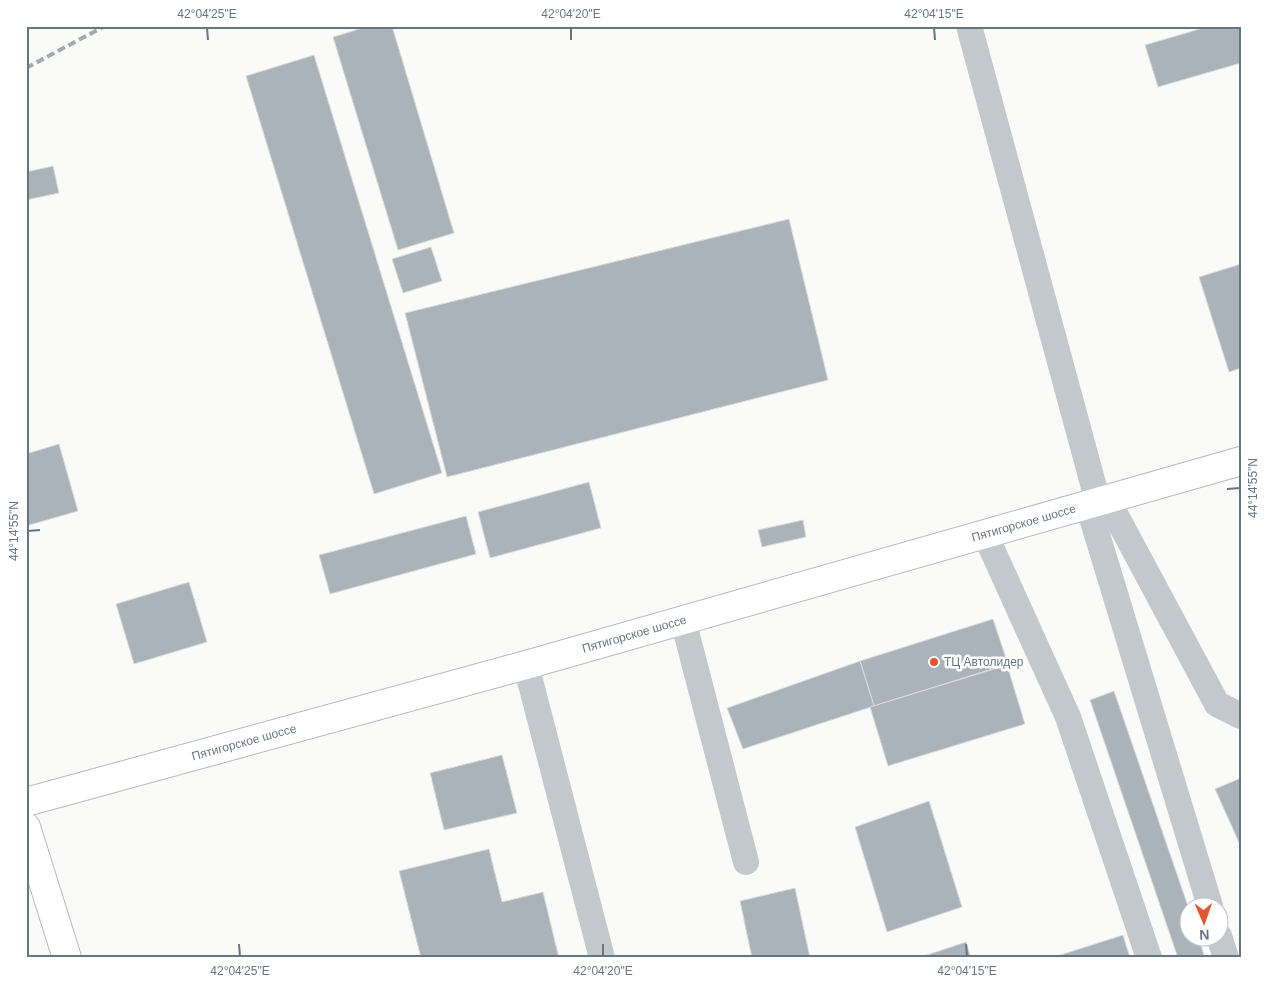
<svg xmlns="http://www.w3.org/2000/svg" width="1267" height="984" viewBox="0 0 1267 984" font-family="Arial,sans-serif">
<rect width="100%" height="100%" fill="#fafaf8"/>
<g fill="#aab3b9" stroke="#dcdcda">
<polygon points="369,26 392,26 454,233 398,250 333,37"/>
<polygon points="1210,26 1241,26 1241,63 1158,87 1145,45"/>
<polygon points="314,55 442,473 374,494 246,76"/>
<polygon points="53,166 59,193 26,200 26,172"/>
<polygon points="789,219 828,380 447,477 405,313"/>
<polygon points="431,247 442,281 403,293 392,259"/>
<polygon points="1241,264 1241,368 1229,372 1199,277"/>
<polygon points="59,444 78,511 26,526 26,454"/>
<polygon points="589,482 601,528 490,558 478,512"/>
<polygon points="466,516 476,554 330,594 319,555"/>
<polygon points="803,520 806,537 762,547 758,530"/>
<polygon points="189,582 207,642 134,664 116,604"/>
<polygon points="993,619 1008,664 874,706 860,661"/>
<polygon points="860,661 874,706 743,749 727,708"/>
<polygon points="1007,665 1025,724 888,766 870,707"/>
<polygon points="1114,691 1190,912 1190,936 1198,936 1205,958 1178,958 1090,700"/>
<polygon points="502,755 517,813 444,830 430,773"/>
<polygon points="1241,778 1241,847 1215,789"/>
<polygon points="929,801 962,907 887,932 855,827"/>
<polygon points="489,849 502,902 543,892 559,958 421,958 399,871"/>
<polygon points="795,888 810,958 752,958 740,901"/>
<polygon points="1123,935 1130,958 1051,958"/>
<polygon points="966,942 971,958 918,958"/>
</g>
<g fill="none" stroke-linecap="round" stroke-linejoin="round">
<defs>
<g id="major">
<path id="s1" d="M26 802 526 665 1241 461"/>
<polyline points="26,827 67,958"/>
</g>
</defs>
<use href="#major" stroke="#b5babe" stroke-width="30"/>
<g stroke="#c3c8cc" stroke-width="26">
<polyline points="969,26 1098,502"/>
<polyline points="1107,499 1217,704 1241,716"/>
<polyline points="1088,505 1210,906"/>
<polyline points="985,534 1068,717 1149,958"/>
<polyline points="683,620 746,862"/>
<polyline points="526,665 602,958"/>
<polyline points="1219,936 1226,958"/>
</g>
<use href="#major" stroke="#fff" stroke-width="28"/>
<polyline stroke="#a2aab0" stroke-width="4" stroke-dasharray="8 4" stroke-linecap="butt" points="26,68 105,26"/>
</g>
<path fill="none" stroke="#657683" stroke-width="2" d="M207 28 208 40M571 28V40M934 28 935 40M1227 489 1240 488M28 531 40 530M239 944 240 956M603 944V956M966 944 967 956"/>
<circle fill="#e4572e" stroke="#fff" stroke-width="2" cx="934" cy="662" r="5"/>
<g text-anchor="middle" stroke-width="5" stroke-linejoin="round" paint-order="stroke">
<g font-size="12" fill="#657683" stroke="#fff">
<text dy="4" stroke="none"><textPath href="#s1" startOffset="1036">Пятигорское шоссе</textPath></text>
<text dy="4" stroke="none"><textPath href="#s1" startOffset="631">Пятигорское шоссе</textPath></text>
<text dy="4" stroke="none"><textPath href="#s1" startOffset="226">Пятигорское шоссе</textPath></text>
</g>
<g font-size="12" fill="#657683" stroke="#fff" text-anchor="start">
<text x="944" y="666">ТЦ Автолидер</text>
</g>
</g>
<rect width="1267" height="984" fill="none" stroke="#ffffff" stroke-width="55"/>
<g transform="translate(1204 922) rotate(178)"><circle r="24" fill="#ffffff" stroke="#c1c8cd"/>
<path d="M0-4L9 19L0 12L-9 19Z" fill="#e4572e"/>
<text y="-8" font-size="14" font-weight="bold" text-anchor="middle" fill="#657683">N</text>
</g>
<rect x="28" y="28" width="1212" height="928" fill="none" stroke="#657683" stroke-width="2"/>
<g font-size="12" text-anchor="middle" fill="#657683">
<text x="207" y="18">42°04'25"E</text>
<text x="571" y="18">42°04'20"E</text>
<text x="934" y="18">42°04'15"E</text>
<text transform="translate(1253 488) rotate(-90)" y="4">44°14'55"N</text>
<text transform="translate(14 531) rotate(-90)" y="4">44°14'55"N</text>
<text x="240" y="975">42°04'25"E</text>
<text x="603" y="975">42°04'20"E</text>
<text x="967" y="975">42°04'15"E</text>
</g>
</svg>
